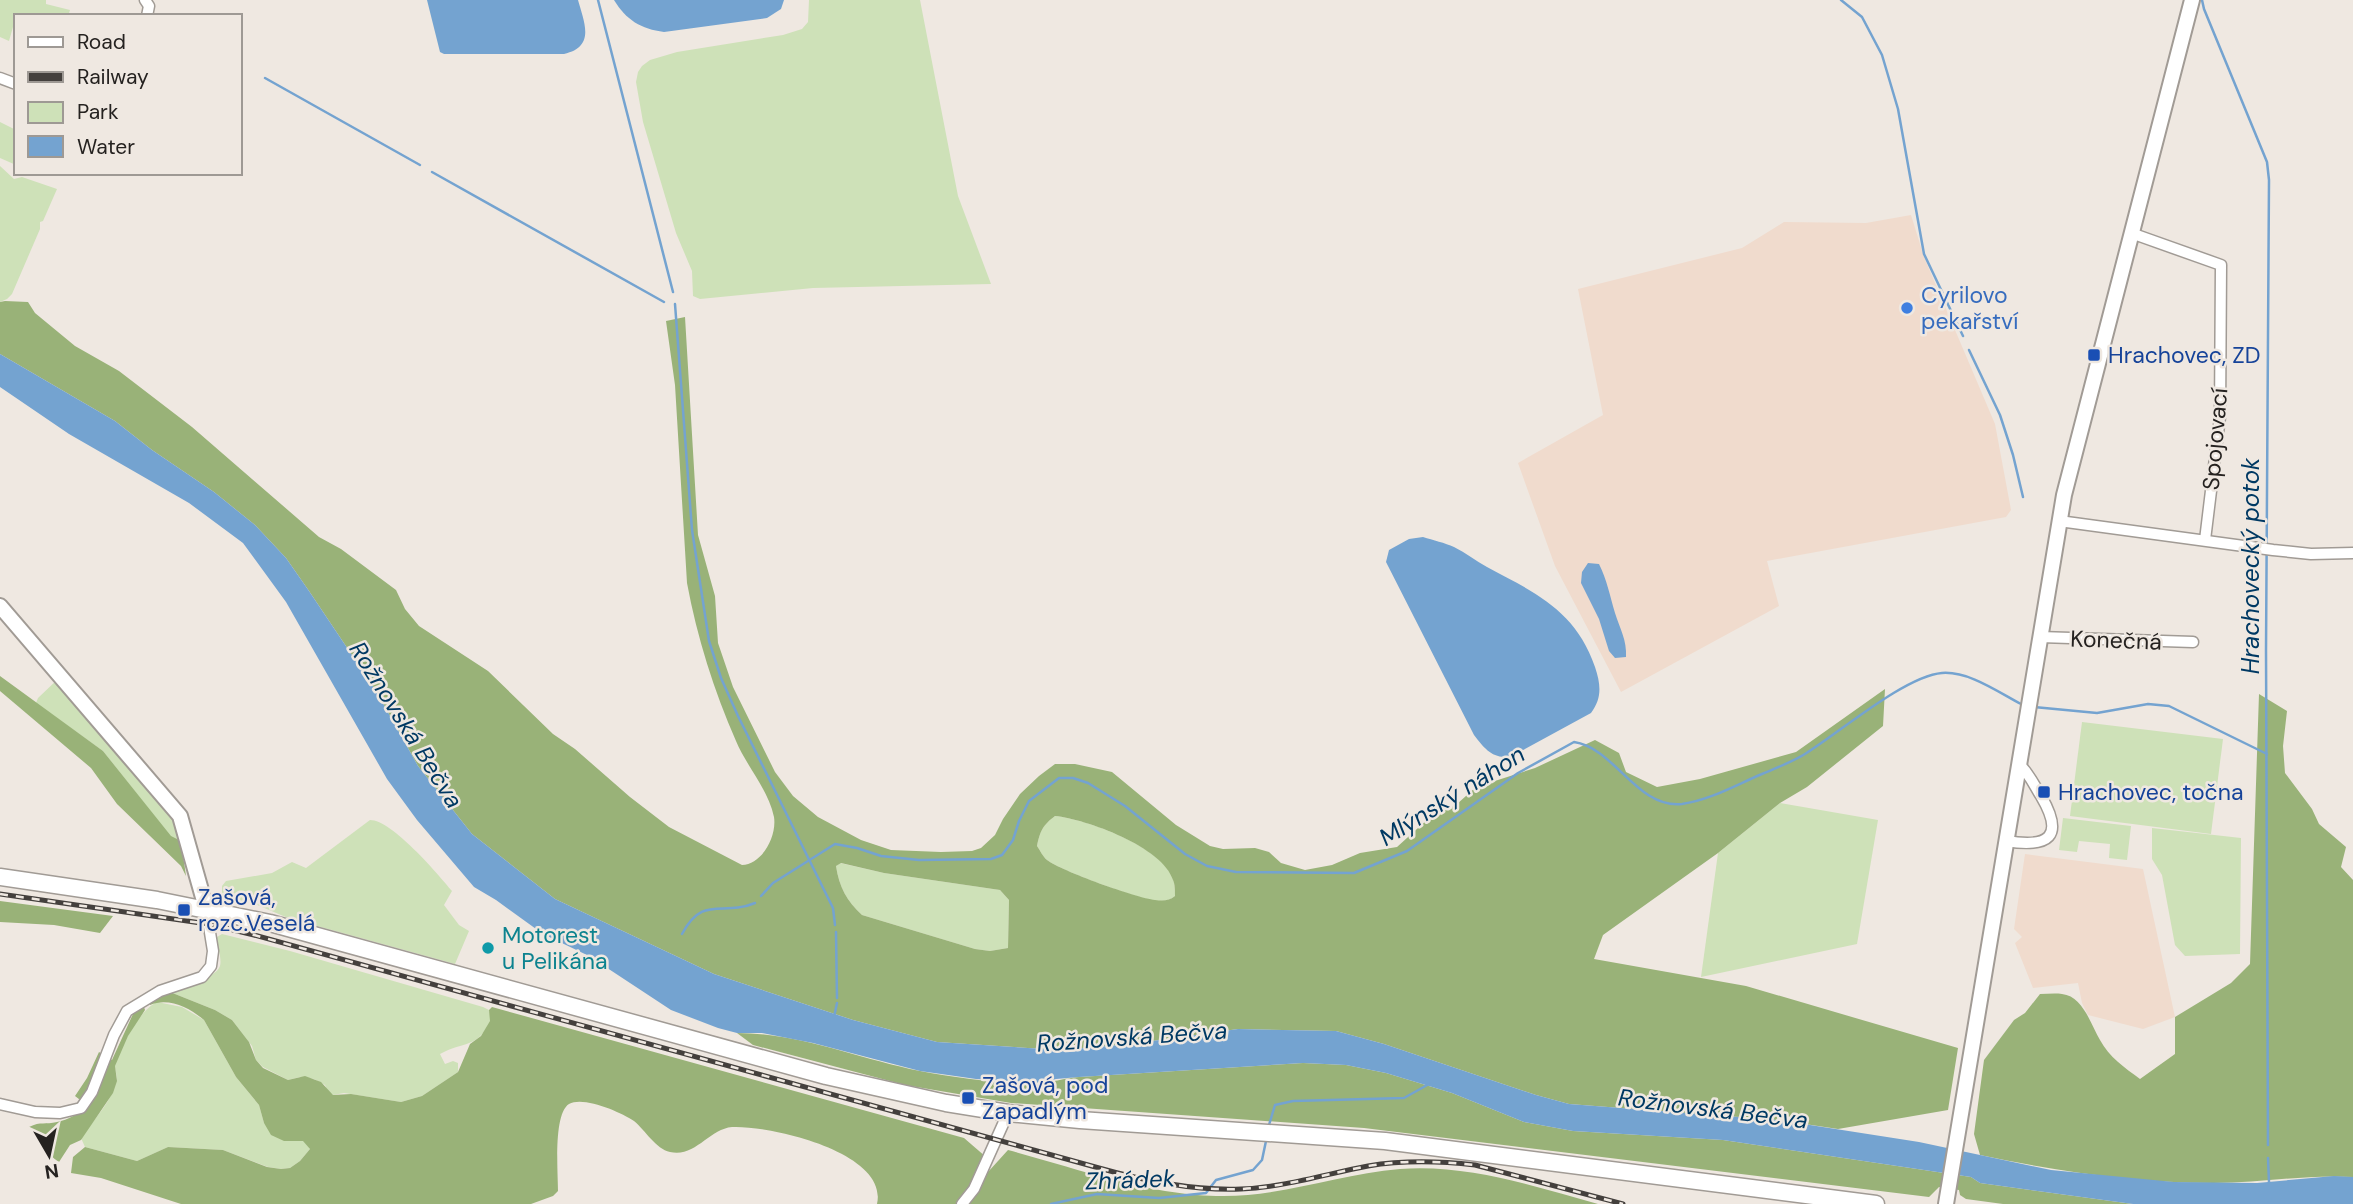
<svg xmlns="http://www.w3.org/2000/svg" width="2353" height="1204" viewBox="0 0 2353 1204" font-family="'DM Sans',sans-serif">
<rect width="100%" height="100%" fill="#efe8e1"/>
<g fill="#f0dbcd">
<polygon points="1911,215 1924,257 1995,424 2011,510 2006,517 1767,561 1779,606 1621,692 1555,566 1518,463 1603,415 1578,289 1742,248 1784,222 1866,223"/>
<polygon points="2025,854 2143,869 2175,1017 2143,1029 2088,1015 2082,1003 2078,983 2033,988 2015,943 2022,937 2014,929"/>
</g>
<g fill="#cee1b8">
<polygon points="0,0 46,0 46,4 70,10 68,16 16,16 16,28 13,27 9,41 0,37"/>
<polygon points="809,0 920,0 958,196 991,284 813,288 700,299 693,296 692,271 676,233 643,122 636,82 638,72 642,66 650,60 677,52 783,35 802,29 808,22"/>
<polygon points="0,122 16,130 16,165 0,158"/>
<polygon points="0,166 14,179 22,177 57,189 43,221 40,222 40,229 12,294 7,299 0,302"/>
<polygon points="58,679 173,813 181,841 171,837 103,751 36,703 38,698"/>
<polygon points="2082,722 2223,739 2211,834 2070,816"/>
<polygon points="1780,803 1878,820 1857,944 1701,977 1718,853"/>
<path d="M1055 816C1086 819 1163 847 1173 879 1175 884 1175 891 1175 896 1169 901 1163 901 1155 901 1137 898 1061 871 1047 860 1043 857 1040 850 1037 846 1040 831 1043 825 1055 816Z"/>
<polygon points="2063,818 2131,826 2127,860 2109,858 2110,844 2079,841 2077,852 2059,850"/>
<path d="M370 820C392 820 438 874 452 891L444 905 459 925 469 931 455 964 288 918 255 904 222 896V886L226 881 272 873 292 862 306 868Z"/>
<polygon points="2152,828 2241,838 2240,954 2185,956 2175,945 2162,875 2152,859"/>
<path d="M840 863 884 873 1000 890 1009 900 1008 948 990 951 975 949 862 915C847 901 839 887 836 866Z"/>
<path d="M222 934 290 951 483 1007 489 1010 492 1018C477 1050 465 1040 440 1054L445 1064 453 1061 458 1063V1072L422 1096 401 1102 344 1093 333 1095 328 1092 325 1085 314 1079 300 1077 288 1080 263 1067 256 1060 252 1046 232 1020 215 1010 170 992C181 988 216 978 220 966 222 958 217 945 217 937Z"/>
<path d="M157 1002 182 1007 204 1020 236 1077 259 1105 264 1123 306 1142 310 1149 300 1161 290 1168 281 1169 268 1167 223 1150 168 1147 137 1161 85 1147 81 1138C93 1120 111 1103 116 1082 118 1077 115 1071 115 1066 118 1048 141 1009 157 1002Z"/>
</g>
<g fill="#99b278" fill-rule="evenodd">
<path d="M5 301 28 302 35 313 75 346 119 371 192 427 319 537 341 549 396 590 405 609 419 626 488 671 553 734 575 749 630 797 669 827 742 865C762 864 777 837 774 817 768 789 747 767 736 741 714 691 697 637 687 583L675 385 666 321 685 317 698 535 715 596 718 643 733 687 775 772 793 796 818 817 861 840 891 850 941 852 972 851 981 848 995 835 1003 819 1020 794 1039 776 1055 764H1075L1112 772 1176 825 1210 846 1223 849 1255 848 1269 852 1281 863 1305 870 1332 865 1360 853 1397 847 1428 819 1457 804 1476 787 1535 768 1595 740 1619 753 1626 772 1657 787 1700 779 1796 752 1885 689 1883 726 1807 787 1780 803 1718 853 1603 935 1594 959 1746 986 1958 1048 1948 1110 1838 1129 1778 1120 1569 1104 1536 1095 1384 1044 1336 1031 1238 1029 1131 1044 1060 1050 937 1042 853 1020 714 974 555 899 472 834 418 766 376 691 309 591 286 558 255 525 214 492 152 450 115 421 0 354V302ZM1055 816C1086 819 1163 847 1173 880 1175 884 1175 891 1175 896 1169 901 1163 901 1155 900 1137 898 1061 871 1047 860 1043 857 1040 850 1037 846 1040 831 1043 825 1055 816ZM841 863 884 873 1000 890 1009 900 1008 948 990 951 975 949 862 915C847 901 839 887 836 866Z"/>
<polygon points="0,676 103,751 171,836 181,841 186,876 181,866 117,804 91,768 0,691"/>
<path d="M2259 694 2287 711 2283 746 2285 773 2312 809 2319 824 2346 847 2341 867 2353 880V1177C2307 1174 2260 1183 2214 1183 2135 1183 2056 1171 1980 1155L1974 1134 1984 1060 2014 1020 2025 1013 2040 994C2047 994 2055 993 2062 994 2083 996 2091 1025 2100 1040 2109 1057 2125 1068 2140 1079L2175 1054V1017L2231 983 2250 964Z"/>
<polygon points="0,901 113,916 100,933 54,925 0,922"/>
<path d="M170 992 215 1010 232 1020 249 1042 256 1060 263 1068 288 1080 305 1076 321 1082 333 1095 351 1094 401 1102 422 1096 458 1072 470 1044 481 1036 490 1021 489 1010 492 1007 964 1138 986 1157 977 1169 988 1172 1008 1150C1076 1168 1145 1194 1216 1196 1279 1198 1338 1174 1400 1169 1468 1164 1533 1186 1598 1204H877C889 1152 769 1125 732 1127 709 1129 695 1158 670 1152 656 1149 645 1130 634 1121 620 1112 584 1096 569 1104 553 1114 558 1173 558 1191L553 1196 531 1204H181L101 1178 71 1173 73 1157 85 1147 137 1161 168 1147 223 1150 267 1167 281 1169 290 1168 300 1161 310 1149 303 1141H284L271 1135 264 1123 259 1105 236 1077 204 1020C190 1008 169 997 150 1005V997Z"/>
<path d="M143 1004 145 1010 128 1036 115 1066 117 1081 113 1093 81 1140 70 1145 59 1162C46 1154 39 1138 29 1127 41 1121 45 1125 57 1122 68 1120 79 1113 88 1106L75 1096 87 1078 99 1052 112 1060 133 1014Z"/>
<path d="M737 1033C800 1033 859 1059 920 1071 958 1078 998 1084 1037 1083 1050 1083 1065 1078 1079 1077L1303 1063 1346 1065 1386 1073 1452 1093 1524 1122 1573 1131 1723 1140 1971 1177 1980 1183 2133 1204H2003L1966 1199 1960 1195 1959 1190 1939 1187 1929 1197 1364 1128 1011 1103 905 1085 753 1045Z"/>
</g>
<g fill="#74a3d0">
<path d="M427 0H578C584 22 596 47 564 54H444L440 52Z"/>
<path d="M614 0H784L781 9 767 18 664 32C641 29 626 20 614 0Z"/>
<polygon points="0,354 115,421 152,450 214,492 255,525 286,558 309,591 376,691 418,766 472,834 555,899 714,974 853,1020 937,1042 1060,1050 1131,1044 1238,1029 1336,1031 1384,1044 1536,1095 1569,1104 1778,1120 1919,1142 2051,1170 2174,1182 2257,1183 2334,1176 2353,1177 2353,1204 2133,1204 1980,1183 1971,1177 1723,1140 1573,1131 1524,1122 1452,1093 1386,1073 1346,1065 1303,1063 1079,1077 1056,1079 1041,1083 976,1079 920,1071 813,1043 762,1033 737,1033 718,1028 671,1010 589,956 543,934 496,900 474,887 417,820 387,779 286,602 243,543 189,503 69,434 0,387"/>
<path d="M1423 537C1433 540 1445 543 1454 547 1466 553 1476 561 1487 567 1536 593 1576 611 1595 667 1601 685 1602 698 1591 713L1512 756C1493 760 1485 749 1474 735L1386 562 1389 550 1409 539Z"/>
<path d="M1588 563 1599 564C1607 580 1610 596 1615 613 1620 629 1627 640 1626 657L1615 658 1609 651 1599 619 1581 583 1582 572Z"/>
</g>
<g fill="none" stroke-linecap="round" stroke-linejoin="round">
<g stroke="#74a3d0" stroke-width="2.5">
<polyline points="598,0 673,292"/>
<polyline points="1841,0 1862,17 1882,55 1898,109 1924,254 1963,336"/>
<polyline points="2202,0 2204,9 2267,162 2269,180 2266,650 2268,1145"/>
<polyline points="265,78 420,165"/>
<polyline points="432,172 664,302"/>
<polyline points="675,304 692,530 709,641 721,678 738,716 833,908 835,925"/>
<polyline points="1969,350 2000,415 2013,455 2023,497"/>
<polyline points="2034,707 2097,713 2148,704 2169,706 2267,754"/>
<path d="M761 896 773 883 835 844 857 848 881 856 919 860 991 859 1002 855 1013 840 1019 821 1029 801 1059 778H1073L1088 783 1125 806 1185 854 1207 866 1236 872 1354 873 1407 851 1518 773 1574 742C1615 748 1637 809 1682 804 1710 800 1736 785 1762 774 1776 768 1792 762 1805 754 1839 733 1905 676 1942 673 1969 671 1998 692 2021 704"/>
<polyline points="836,932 837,998"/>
<path d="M682 934C703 894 722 917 755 903"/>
<polyline points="834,1017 837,1003"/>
<polyline points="1269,1125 1275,1105 1293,1101 1404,1098 1429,1084"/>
<polyline points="2268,1158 2269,1182"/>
<polyline points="1051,1204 1097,1194 1159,1198 1206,1193 1216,1180 1253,1170 1262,1160 1266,1141"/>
</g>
<defs>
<g id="street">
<polyline points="145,0 149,6 147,16"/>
<polyline points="0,78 16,84"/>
<polyline points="2131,233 2221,265 2220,417 2205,540"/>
<polyline points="2059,521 2273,550 2311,554 2353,553"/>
<polyline points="2040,637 2193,642"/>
<path d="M2006 841C2049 848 2065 837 2041 796 2034 785 2029 773 2019 764"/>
<polyline points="0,1104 35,1112 60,1113 81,1108 92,1092 114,1035 127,1011 160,991 202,977 211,966 213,951 206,908"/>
<polyline points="962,1204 974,1189 1008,1113"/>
</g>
<g id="secondary">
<polyline points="0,606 180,816 206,908"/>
<polyline points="1946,1204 2064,495 2192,0"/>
</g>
<polyline id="primary" points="0,877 157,900 270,923 826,1076 946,1103 1008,1113 1080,1120 1385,1141 1876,1204"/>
</defs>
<use href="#street" stroke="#a19b95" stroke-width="13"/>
<use href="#secondary" stroke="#a19b95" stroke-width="18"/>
<use href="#primary" stroke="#a19b95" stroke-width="19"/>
<use href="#street" stroke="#fff" stroke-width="10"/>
<use href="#secondary" stroke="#fff" stroke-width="14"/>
<use href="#primary" stroke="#fff" stroke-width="16"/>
<defs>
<path id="rail" d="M0 894 208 924 254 935 1099 1168C1145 1181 1193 1191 1241 1189 1285 1187 1326 1174 1368 1166 1404 1160 1439 1161 1475 1165L1623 1204"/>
</defs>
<use href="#rail" stroke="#44403d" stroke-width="5"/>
<use href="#rail" stroke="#efe8e1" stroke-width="2.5" stroke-dasharray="8" stroke-linecap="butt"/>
</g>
<circle fill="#3f7fe0" stroke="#efe8e1" stroke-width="2.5" cx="1907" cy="308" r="7"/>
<g fill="#1a4fb4" stroke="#efe8e1" stroke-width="2.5">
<rect x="2087" y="348" width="14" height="14" rx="3.5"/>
<rect x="2037" y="785" width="14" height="14" rx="3.5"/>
<rect x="177" y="903" width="14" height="14" rx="3.5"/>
<rect x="961" y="1091" width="14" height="14" rx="3.5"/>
</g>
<circle fill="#0f9aa8" stroke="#efe8e1" stroke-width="2.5" cx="488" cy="948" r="7"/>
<g text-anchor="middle" stroke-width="5" stroke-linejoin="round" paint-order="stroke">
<g font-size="23" fill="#366cbe" stroke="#efe8e1" text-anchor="start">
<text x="1921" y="303">Cyrilovo<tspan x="1921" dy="26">pekařství</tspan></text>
</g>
<g font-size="23" fill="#164399" stroke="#efe8e1" text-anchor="start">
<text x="2108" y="363">Hrachovec, ZD</text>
<text x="2058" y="800">Hrachovec, točna</text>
<text x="198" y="905">Zašová,<tspan x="198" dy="26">rozc.Veselá</tspan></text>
<text x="982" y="1093">Zašová, pod<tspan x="982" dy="26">Zapadlým</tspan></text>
</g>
<g font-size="23" fill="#252220" stroke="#efe8e1">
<text transform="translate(2215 439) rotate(-85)" y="8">Spojovací</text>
<text transform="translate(2116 640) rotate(2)" y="8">Konečná</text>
</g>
<g font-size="23" fill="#0d838f" stroke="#efe8e1" text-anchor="start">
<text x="502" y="943">Motorest<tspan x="502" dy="26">u Pelikána</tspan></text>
</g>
<g font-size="24" font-style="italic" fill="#003963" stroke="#efe8e1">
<text transform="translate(2251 566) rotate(-90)" y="8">Hrachovecký potok</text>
<text transform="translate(406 725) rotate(58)" y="8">Rožnovská Bečva</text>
<text transform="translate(1452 796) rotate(-32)" y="8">Mlýnský náhon</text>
<text transform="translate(1132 1037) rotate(-4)" y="8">Rožnovská Bečva</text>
<text transform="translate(1713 1109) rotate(7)" y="8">Rožnovská Bečva</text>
<text transform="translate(1130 1180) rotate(-2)" y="8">Zhrádek</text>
</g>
</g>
<rect x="14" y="14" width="228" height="161" fill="#efe8e1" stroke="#9e9994" stroke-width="2"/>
<rect x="28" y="37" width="35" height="10" fill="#ffffff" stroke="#9e9994" stroke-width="2"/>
<text x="77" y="49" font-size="21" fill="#252220">Road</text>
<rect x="28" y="72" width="35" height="10" fill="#44403d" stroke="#9e9994" stroke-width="2"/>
<text x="77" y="84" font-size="21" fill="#252220">Railway</text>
<rect x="28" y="102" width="35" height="21" fill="#cee1b8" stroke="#9e9994" stroke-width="2"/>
<text x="77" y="119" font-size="21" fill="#252220">Park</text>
<rect x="28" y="136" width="35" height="21" fill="#74a3d0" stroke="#9e9994" stroke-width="2"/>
<text x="77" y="154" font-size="21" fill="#252220">Water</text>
<g transform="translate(49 1155) rotate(171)" stroke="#efe8e1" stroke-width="5" paint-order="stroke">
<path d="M0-5L12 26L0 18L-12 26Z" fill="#252220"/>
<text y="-10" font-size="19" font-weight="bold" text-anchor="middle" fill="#252220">N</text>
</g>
</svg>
